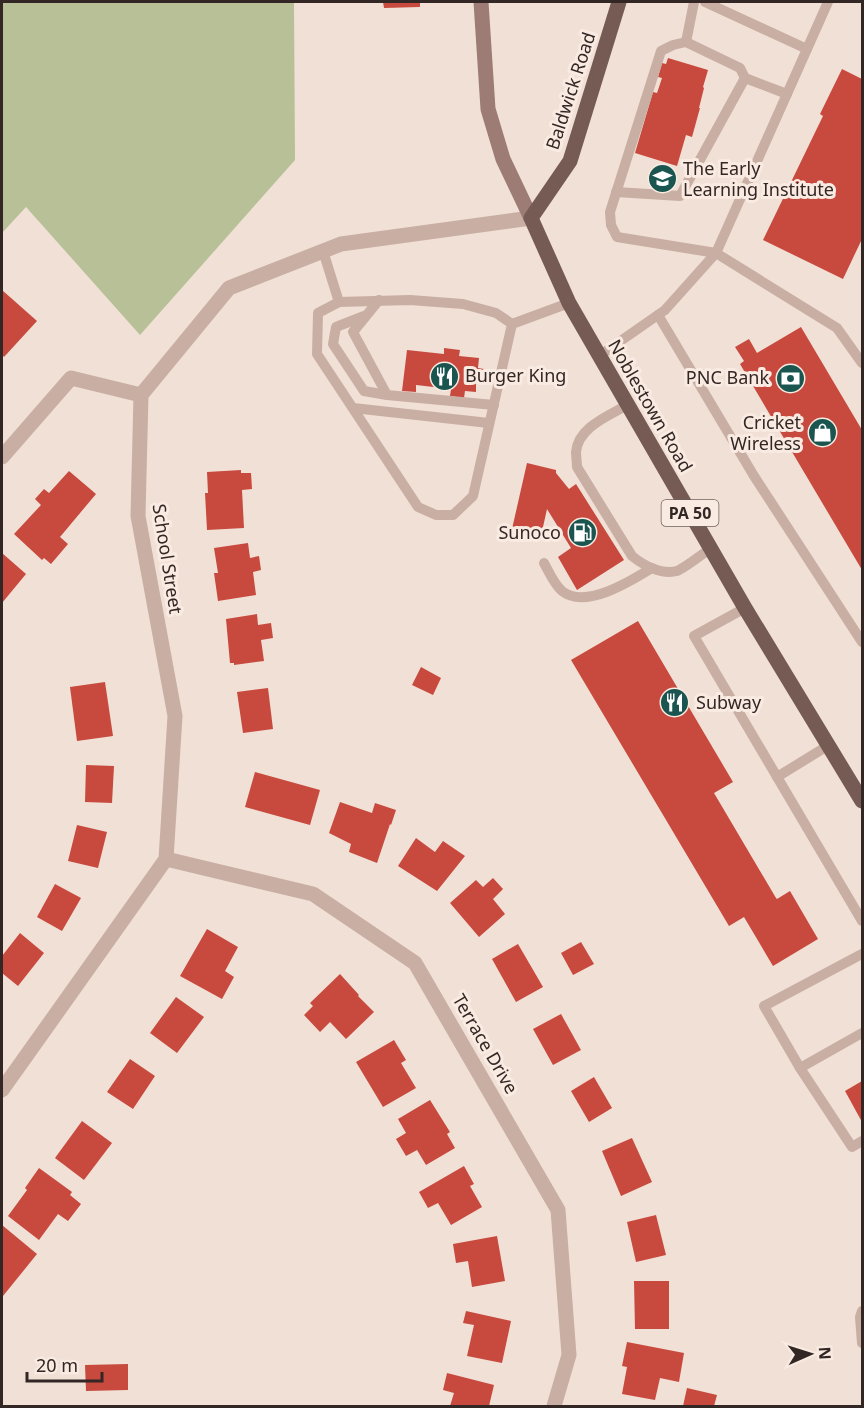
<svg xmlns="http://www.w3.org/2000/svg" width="864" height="1408" viewBox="0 0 864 1408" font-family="'Noto Sans',sans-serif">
<rect width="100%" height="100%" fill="#f1e0d6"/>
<polygon fill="#b8c097" points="2,2 294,2 295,160 140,335 26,207 2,233"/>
<g fill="#c8493d">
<polygon points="383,2 420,2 420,7 384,8"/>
<polygon points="668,58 708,70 703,87 704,88 699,108 700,108 692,137 686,135 677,166 635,153 653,92 657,93 662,78 658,77 662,63 666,64"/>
<polygon points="842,69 862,79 862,239 843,279 763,240 823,116 820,114"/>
<polygon points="2,290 37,321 4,357 2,354"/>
<polygon points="801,327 862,430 862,570 740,364 744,361 735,347 749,339 757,353"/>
<polygon points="444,348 460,350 459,356 479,358 478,368 484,369 482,383 476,383 476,392 465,391 464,398 450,396 451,389 416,385 416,392 402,391 407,350 444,354"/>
<polygon points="527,463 556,470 556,473 569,489 576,484 624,560 577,590 558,557 571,548 547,509 541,536 512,529"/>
<polygon points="241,470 241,473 251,473 252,489 242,490 244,528 207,530 205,493 208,493 207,472"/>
<polygon points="69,471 96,494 60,537 68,544 51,564 44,558 42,560 14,534 41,505 35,499 44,489 49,493"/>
<polygon points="248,543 250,558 259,556 261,570 253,572 256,595 218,601 214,573 218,573 214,548"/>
<polygon points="2,553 26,574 2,603"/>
<polygon points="257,614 258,625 271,623 273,638 261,640 264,661 234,665 234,663 230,663 226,619"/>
<polygon points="638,621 733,782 714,793 776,898 777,899 790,891 818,939 773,966 744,917 729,926 571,660"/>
<polygon points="421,667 441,678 433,695 412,685"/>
<polygon points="105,682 113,736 77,741 70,687"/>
<polygon points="268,688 273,729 243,733 237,692"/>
<polygon points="86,765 114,766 112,803 85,802"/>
<polygon points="255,772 320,790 310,825 245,807"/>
<polygon points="340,802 372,813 375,803 396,810 391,825 390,824 377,863 349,852 351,844 329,833"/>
<polygon points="77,825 107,832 98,868 68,861"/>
<polygon points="416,838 435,852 443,841 465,856 437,891 398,866"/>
<polygon points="493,878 503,889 493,899 505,914 479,937 450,903 476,880 483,887"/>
<polygon points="55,884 81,898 62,931 37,917"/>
<polygon points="207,929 238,947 225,971 234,977 222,999 180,976"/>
<polygon points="20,933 44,953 18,986 2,973 2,956"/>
<polygon points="581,942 594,964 573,975 561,953"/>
<polygon points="518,944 543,987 516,1002 492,959"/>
<polygon points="340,974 359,995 358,996 374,1012 346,1039 330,1022 320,1032 304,1015 313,1006 310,1003"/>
<polygon points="176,997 204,1017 177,1053 150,1033"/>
<polygon points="561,1014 581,1050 553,1065 533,1029"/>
<polygon points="394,1040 406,1060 401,1063 416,1088 383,1107 356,1062"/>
<polygon points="130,1059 155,1076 133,1109 107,1092"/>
<polygon points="594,1077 612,1108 589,1122 571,1091"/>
<polygon points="862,1081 862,1122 845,1091"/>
<polygon points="430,1100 450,1132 447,1134 455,1148 426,1165 417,1150 406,1156 396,1139 406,1133 398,1119"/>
<polygon points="82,1121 112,1143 84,1180 55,1158"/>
<polygon points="632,1138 652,1182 621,1196 602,1151"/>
<polygon points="464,1166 474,1184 470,1186 482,1207 451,1225 438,1203 428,1208 419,1192"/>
<polygon points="39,1168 72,1192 70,1195 81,1204 68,1221 58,1214 39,1240 8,1216 27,1190 25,1188"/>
<polygon points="656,1215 666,1255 636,1262 627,1222"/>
<polygon points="2,1225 37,1254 3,1296 2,1295"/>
<polygon points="497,1236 505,1281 472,1287 468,1261 456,1263 453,1244"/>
<polygon points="634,1281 669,1281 669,1329 635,1329"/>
<polygon points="466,1311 511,1321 502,1363 467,1356 474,1325 463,1323"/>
<polygon points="627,1342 684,1353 679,1382 660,1378 655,1400 622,1394 627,1367 622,1366"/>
<polygon points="128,1364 128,1390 86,1391 85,1365"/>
<polygon points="447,1373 494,1385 489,1406 450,1406 454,1393 443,1390"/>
<polygon points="687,1388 717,1395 714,1406 683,1406"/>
</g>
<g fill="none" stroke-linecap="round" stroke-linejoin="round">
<g stroke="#c9aea3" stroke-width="10">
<polyline points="705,2 807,49"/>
<polyline points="686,42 694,2"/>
<polyline points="787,94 745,78 740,68 686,42 673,45 661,51 610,212 611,225 617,237 716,253 837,328 862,363"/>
<polyline points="616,192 680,196 745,78"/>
<polyline points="323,251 339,302"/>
<polyline points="379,300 353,332 387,395 494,405"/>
<polygon points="410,300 463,304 496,313 512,324 473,496 453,515 436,515 418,507 317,354 318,313 339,302"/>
<polyline points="658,315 754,476 862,642"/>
<polyline points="364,316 336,327 333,344 364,391 387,395"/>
<polyline points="512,324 569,303"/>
<polyline points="599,356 665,310 716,253 828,2"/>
<path d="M627 405C609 416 578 427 576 452 576 457 577 462 577 467L632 556C643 565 661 575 677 571 685 568 702 554 710 549"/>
<polyline points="353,408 489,423"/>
<path d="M544 563C549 572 554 584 562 591 585 610 631 581 652 568"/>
<polyline points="745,608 694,636 862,921"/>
<polyline points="777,777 829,745"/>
<polyline points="862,954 764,1006 800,1068 862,1033"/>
<polyline points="800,1068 852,1147 862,1141"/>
<polyline points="862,1311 860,1317 862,1343"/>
</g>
<g stroke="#c9aea3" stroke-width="15">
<polyline points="2,457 71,378 141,395"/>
<polyline points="166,859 313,894 415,963 558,1210 569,1355 554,1406"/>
<polyline points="2,1090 166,859 175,716 138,516 141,395 229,288 341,244 531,218"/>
</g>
<polyline stroke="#9c7c74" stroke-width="15" points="481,2 488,109 503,159 531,218"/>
<polyline stroke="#765b55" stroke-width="15" points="619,2 570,161 531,218 569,303 745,608 862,801"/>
</g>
<defs>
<symbol id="school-disc" viewBox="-11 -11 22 22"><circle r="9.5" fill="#1a5550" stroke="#f9ebe2"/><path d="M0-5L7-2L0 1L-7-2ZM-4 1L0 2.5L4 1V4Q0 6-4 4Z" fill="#fff"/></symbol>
<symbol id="restaurant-disc" viewBox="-11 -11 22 22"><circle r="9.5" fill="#1a5550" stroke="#f9ebe2"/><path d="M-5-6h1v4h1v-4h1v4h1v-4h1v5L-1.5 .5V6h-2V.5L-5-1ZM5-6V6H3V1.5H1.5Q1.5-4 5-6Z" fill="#fff"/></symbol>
<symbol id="bank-disc" viewBox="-11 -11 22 22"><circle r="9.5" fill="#1a5550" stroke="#f9ebe2"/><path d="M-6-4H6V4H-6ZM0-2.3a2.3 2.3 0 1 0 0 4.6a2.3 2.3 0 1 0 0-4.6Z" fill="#fff"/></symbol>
<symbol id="shop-disc" viewBox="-11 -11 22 22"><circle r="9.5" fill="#1a5550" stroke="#f9ebe2"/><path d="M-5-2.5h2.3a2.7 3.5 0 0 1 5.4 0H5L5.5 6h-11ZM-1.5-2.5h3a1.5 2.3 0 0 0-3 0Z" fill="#fff"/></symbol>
<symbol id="fuel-disc" viewBox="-11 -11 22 22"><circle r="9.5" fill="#1a5550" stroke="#f9ebe2"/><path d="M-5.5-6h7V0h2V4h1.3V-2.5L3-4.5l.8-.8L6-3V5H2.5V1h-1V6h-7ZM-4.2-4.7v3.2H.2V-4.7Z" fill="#fff"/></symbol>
</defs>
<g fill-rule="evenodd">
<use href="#school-disc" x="646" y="162" width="33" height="33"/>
<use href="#restaurant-disc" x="428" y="360" width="33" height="33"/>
<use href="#bank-disc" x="774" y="362" width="33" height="33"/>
<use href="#shop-disc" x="806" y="416" width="33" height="33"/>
<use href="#fuel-disc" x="566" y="516" width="33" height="33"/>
<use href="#restaurant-disc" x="658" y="686" width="33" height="33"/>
</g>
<g text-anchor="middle" stroke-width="6" stroke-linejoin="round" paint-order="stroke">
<rect fill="#f9ebe2" stroke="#6e625e" stroke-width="1.5" x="661.5" y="500" width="57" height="26" rx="4.5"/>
<g font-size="16" font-weight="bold" fill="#332725">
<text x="690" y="519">PA 50</text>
</g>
<g font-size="18" fill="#332725" stroke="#f9ebe2">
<text transform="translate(571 91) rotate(-72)" y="6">Baldwick Road</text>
<text transform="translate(650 406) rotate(60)" y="6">Noblestown Road</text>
<text transform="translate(167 559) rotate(81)" y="6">School Street</text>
<text transform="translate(485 1044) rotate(60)" y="6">Terrace Drive</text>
</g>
<g font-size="18" fill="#332725" stroke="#f9ebe2" text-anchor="start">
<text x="683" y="175">The Early<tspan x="683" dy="21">Learning Institute</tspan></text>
<text x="465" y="382">Burger King</text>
<text x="769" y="384" text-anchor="end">PNC Bank</text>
<text x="801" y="429" text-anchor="end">Cricket<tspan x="801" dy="21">Wireless</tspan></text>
<text x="561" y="539" text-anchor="end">Sunoco</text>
<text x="696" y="709">Subway</text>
</g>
</g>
<rect width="864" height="1408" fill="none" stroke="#332725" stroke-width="6"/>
<g transform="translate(810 1354) rotate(87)" stroke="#f9ebe2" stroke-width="4.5" paint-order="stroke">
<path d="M0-4.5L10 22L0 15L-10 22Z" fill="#332725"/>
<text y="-9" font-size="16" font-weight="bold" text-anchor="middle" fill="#332725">N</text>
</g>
<path d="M27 1372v9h75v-9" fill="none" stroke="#332725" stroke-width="3"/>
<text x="36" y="1372" font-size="18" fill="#332725" stroke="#f9ebe2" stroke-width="4.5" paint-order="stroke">20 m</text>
</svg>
